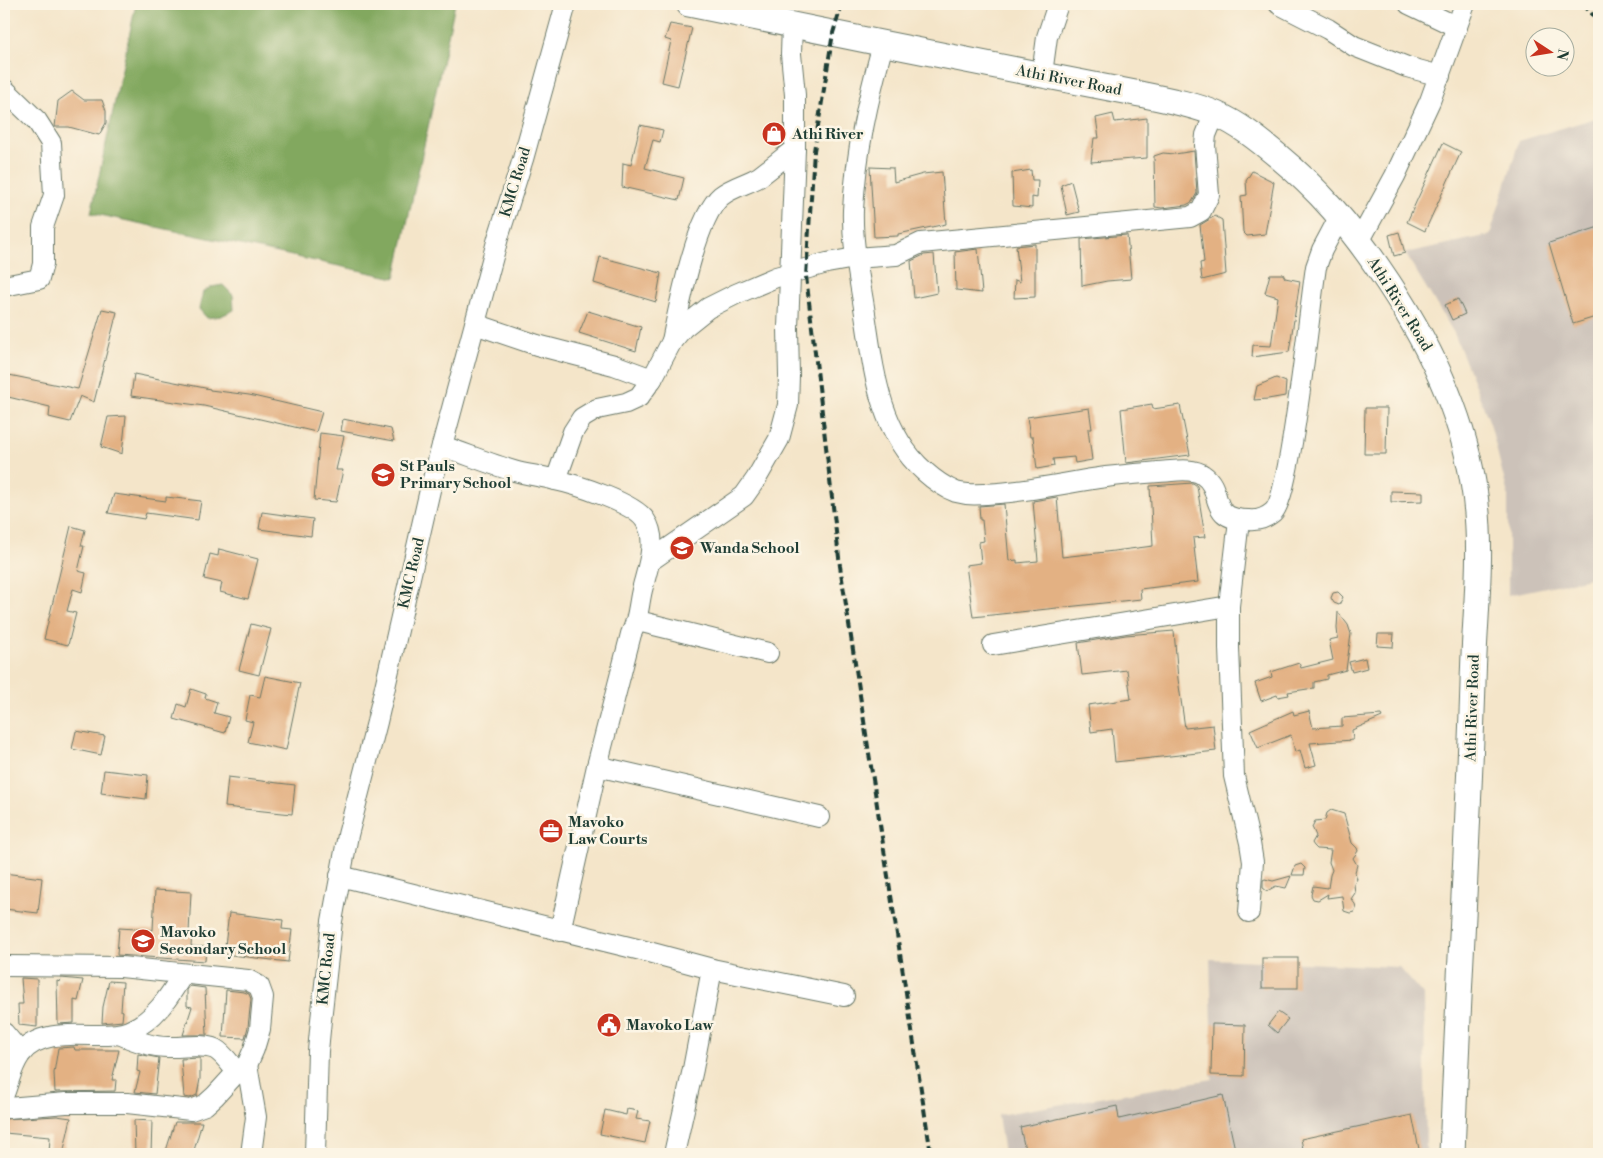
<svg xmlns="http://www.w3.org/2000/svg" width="1603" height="1158" viewBox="0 0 1603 1158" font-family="'Libre Bodoni',serif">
<rect width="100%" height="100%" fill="#fcf5e5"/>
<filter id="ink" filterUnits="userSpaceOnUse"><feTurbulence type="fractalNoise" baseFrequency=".02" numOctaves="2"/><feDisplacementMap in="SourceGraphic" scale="10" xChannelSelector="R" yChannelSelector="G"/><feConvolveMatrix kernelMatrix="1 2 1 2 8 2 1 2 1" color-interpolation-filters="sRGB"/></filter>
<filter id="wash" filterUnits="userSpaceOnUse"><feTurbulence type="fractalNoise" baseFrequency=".0096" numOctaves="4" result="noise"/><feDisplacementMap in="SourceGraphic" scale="20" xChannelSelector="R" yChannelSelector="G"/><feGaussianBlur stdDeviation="1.12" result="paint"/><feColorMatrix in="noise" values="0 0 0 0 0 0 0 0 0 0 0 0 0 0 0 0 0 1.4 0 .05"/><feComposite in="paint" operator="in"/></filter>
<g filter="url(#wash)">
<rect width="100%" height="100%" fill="#f4e5c9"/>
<g fill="#ccc2b9">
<polygon points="1599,117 1599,576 1508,595 1508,495 1490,423 1454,333 1405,253 1490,235 1519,141"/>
<polygon points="1210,959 1399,967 1424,996 1426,1154 1004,1154 998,1115 1213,1079 1211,1075 1212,1024"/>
</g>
<g fill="#82a85e" stroke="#507249">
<polygon points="136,4 455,4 395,278 91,213"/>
<polygon points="223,285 233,295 234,310 221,316 207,318 199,309 203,292 211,287"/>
</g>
<g id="blocks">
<g fill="#e3b183">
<polygon points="670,24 692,28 678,86 662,82 671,41 665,39"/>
<polygon points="72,91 84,100 102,100 106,111 106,123 99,135 69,127 55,127 58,101"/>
<polygon points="1113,114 1115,122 1147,118 1147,158 1091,162 1094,138 1099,138 1096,118"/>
<polygon points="640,125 663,130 660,142 653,140 645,168 684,178 679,200 622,187 623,163 631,165"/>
<polygon points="1443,143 1461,152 1425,231 1407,222"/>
<polygon points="1194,151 1197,193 1192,202 1186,205 1162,208 1155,207 1154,156 1163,153 1175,154"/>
<polygon points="870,167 893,168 894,182 923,174 942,172 946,224 898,234 898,236 874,237"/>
<polygon points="1031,170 1032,180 1038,180 1037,198 1032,197 1032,208 1013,206 1012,173"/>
<polygon points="1252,171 1274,182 1265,234 1247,236 1243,232 1241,196 1247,195 1246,181"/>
<polygon points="1071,181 1079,212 1067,215 1061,185"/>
<polygon points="1215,216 1222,220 1226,274 1202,280 1200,263 1204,262 1200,225"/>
<polygon points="1599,227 1599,316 1573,324 1549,243"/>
<polygon points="1399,232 1405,253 1394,256 1389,235"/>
<polygon points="1127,235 1131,279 1107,281 1082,286 1081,239"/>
<polygon points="1035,244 1035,297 1014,298 1015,280 1020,282 1016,246"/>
<polygon points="978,249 982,293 956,290 955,252"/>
<polygon points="934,254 937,293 914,298 911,261 924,255"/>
<polygon points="600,257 661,273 656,302 594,283"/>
<polygon points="1270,274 1283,274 1285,278 1300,281 1289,352 1252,357 1253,345 1271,346 1278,297 1265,293"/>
<polygon points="1458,299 1465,314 1452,320 1445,305"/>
<polygon points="102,309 117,312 94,402 80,396 70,422 49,417 50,407 4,396 4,374 78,389"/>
<polygon points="588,311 641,327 636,351 579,333"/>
<polygon points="134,374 210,389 210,390 249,395 322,412 316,432 204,406 131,396"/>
<polygon points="1276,378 1286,382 1285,396 1268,399 1254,400 1257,386"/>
<polygon points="1152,404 1153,409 1180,405 1190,455 1126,463 1121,409"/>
<polygon points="1089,408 1092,429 1088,429 1092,460 1075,463 1074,457 1053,459 1054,466 1037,469 1033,437 1030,437 1027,417"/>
<polygon points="1365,408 1387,408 1386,454 1364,454"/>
<polygon points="126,416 122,454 101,447 108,417"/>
<polygon points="343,419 391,429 394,441 341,431"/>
<polygon points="320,433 344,436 336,470 343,470 336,502 314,500"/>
<polygon points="1193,483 1197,486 1205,537 1193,538 1198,582 1140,589 1141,599 973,617 966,565 981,563 979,542 984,541 982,520 980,520 979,506 1004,504 1009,561 1017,560 1017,563 1038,561 1033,501 1057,497 1062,557 1114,551 1153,546 1150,486"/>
<polygon points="1391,491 1423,492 1423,501 1391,502"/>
<polygon points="114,494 166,501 166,497 201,501 198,520 146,513 144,519 108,513"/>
<polygon points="262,512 313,519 311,536 259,529"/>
<polygon points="71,526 85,530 81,546 84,546 78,571 86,573 82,592 73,589 67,611 76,613 68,645 44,639"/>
<polygon points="219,549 258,559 248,599 220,592 222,583 204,579 210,554 218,556"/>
<polygon points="1338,592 1343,597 1339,605 1334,603 1331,598 1333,593"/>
<polygon points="1338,612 1348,625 1351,634 1346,670 1327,675 1327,679 1314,682 1314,688 1288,692 1289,695 1278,697 1277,695 1261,701 1255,683 1272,677 1271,672 1299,663 1301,668 1333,660 1329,640 1338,638 1337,628"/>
<polygon points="251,624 271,629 259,675 239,670"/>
<polygon points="1174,631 1178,679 1185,728 1213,725 1216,751 1115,762 1112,729 1091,732 1088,705 1131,699 1127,670 1082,675 1078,643 1126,635"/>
<polygon points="1378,634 1394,634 1393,647 1377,646"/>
<polygon points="1365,658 1367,668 1352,672 1349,662"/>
<polygon points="265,676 300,683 286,750 248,742 253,722 245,720 250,695 260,697"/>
<polygon points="191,689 206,694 205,698 217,702 214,713 229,717 225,733 174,719 178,704 186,707"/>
<polygon points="1293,711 1294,715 1309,711 1313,728 1342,726 1342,718 1381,715 1382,717 1352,730 1353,740 1310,743 1316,765 1305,768 1300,750 1295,752 1291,735 1258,748 1250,730"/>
<polygon points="76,731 105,736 101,755 72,749"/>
<polygon points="104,770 148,775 146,799 101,793"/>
<polygon points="228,777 295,785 292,814 225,807"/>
<polygon points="1331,810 1344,814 1352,843 1357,848 1358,851 1353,858 1357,865 1355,872 1357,879 1354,884 1355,893 1351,899 1355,904 1356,908 1354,912 1350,913 1344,911 1342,896 1327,898 1328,894 1318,900 1313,899 1311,895 1313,886 1328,888 1330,875 1332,870 1329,862 1331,850 1317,849 1314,846 1312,843 1316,836 1312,827 1315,821 1325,820 1327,813"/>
<polygon points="1301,864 1305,868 1304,875 1292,875 1295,866"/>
<polygon points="4,873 42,878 38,913 4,909"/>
<polygon points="1291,876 1286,888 1276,886 1267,891 1263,888 1263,880 1265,879 1273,881"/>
<polygon points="155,890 191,892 189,933 192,933 191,946 206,947 205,961 117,955 119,928 153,930"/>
<polygon points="229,913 283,920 282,929 292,930 288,962 224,954"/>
<rect x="1262" y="958" width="36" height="30"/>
<polygon points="21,978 37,979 37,1027 19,1025 18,1004 23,1004"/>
<polygon points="61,978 83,980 78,1001 74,1000 74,1023 58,1024 57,981 60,982"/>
<polygon points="109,981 123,982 121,1011 123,1011 122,1021 102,1023 103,1007"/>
<polygon points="190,986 205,988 207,1035 183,1035 192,1007 187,1006 187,990"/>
<polygon points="226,990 244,992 249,994 251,999 248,1027 245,1038 223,1037"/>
<polygon points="1278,1012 1288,1019 1277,1033 1268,1025"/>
<polygon points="1212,1024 1245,1025 1244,1076 1211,1075"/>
<polygon points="74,1047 75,1050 119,1050 112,1080 116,1080 115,1091 55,1092 54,1073 58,1048"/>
<polygon points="138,1054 159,1058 155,1094 135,1092 140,1072 137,1071"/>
<polygon points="200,1058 200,1079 197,1095 190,1098 184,1097 181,1059"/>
<polygon points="1223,1095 1236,1154 1026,1154 1020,1127 1117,1106 1119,1119"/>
<polygon points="627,1109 638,1111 636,1119 650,1121 645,1143 600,1134 605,1110 626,1115"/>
<polygon points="1412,1115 1420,1154 1304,1154 1301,1139"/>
<polygon points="57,1116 71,1118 63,1154 49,1154 50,1137 4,1133 4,1119"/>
<polygon points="134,1120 152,1121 151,1154 135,1154"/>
<polygon points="175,1122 202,1122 193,1154 165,1154"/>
</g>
</g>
</g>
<g filter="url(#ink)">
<use href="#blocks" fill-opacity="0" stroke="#6a7868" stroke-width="1"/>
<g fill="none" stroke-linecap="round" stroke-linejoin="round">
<defs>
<g id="minor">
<polyline points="1279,4 1328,29 1354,46 1407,67 1440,76"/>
<polyline points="1409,4 1457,27"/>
<path d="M883 44C868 99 856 152 853 210 852 241 858 271 863 301 873 361 876 428 924 471 934 480 943 487 956 492 970 496 984 494 999 493 1035 490 1070 482 1106 477 1128 474 1150 473 1171 471 1181 470 1195 469 1203 475 1225 490 1206 519 1248 520 1257 521 1266 518 1273 512 1291 496 1310 304 1316 267L1322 250 1340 216"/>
<polyline points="1042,74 1047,37 1058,4"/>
<polyline points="4,89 37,121 51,143 54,195 43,227 43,264 39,279 4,286"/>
<polyline points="1360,240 1395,176 1430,101 1465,4"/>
<polyline points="475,324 537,345 614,365 652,379"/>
<path d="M672 341C679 308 696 217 721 196 732 187 747 184 759 177 771 168 783 158 795 149"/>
<path d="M442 446C466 454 490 464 514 471 528 475 542 476 555 480 575 484 634 503 645 520 659 540 647 569 642 590 638 607 639 618 631 634L597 766 560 931"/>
<polyline points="556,480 573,432 582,418 597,409 626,403 639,397 652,379 672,341 683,328 708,308 736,294 776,277 827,263 855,258 896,255 921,243 1190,217 1201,211 1209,195 1205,145 1206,135 1215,113"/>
<polyline points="1239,520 1229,606 1229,648 1234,776 1250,843 1253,862 1249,912"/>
<polyline points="650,561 744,496 756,479 779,439 788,405 789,376 788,328 795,149 795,95 791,54 792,25"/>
<polyline points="638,621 768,653"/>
<polyline points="993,645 1229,606"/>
<polyline points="597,766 819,817"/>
<polyline points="340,876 641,950 712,969 844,996"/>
<polyline points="4,966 121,967 248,980 259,986 263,997 260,1029 254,1049 247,1065 237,1072 215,1096 205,1105 191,1110 127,1103 66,1103 8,1108 4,1106"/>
<polyline points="4,1033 21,1053"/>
<path d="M119 1034C135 1041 151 1047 168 1047 183 1048 201 1043 215 1049 223 1053 231 1065 237 1072"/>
<polyline points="247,1065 256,1117 251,1154"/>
<path d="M4 1094C9 1081 12 1066 20 1055 34 1033 68 1034 91 1035 103 1035 117 1036 129 1031 155 1020 169 997 183 974"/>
<polyline points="315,1154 318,1051 321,1020 332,921 348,835 377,722 430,490 498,238 523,159 566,4"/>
<polyline points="674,1154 693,1069 712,969"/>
</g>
<path id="major" d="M689 4C802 27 914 50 1027 72 1063 79 1099 86 1135 93 1159 98 1194 104 1216 114 1239 124 1259 140 1278 156 1319 190 1349 225 1379 269 1424 334 1460 404 1473 482 1485 549 1474 616 1473 684 1468 841 1458 997 1452 1154"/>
</defs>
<use href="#minor" stroke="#6a7868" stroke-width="22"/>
<use href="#major" stroke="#6a7868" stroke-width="27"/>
<use href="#minor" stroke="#fff" stroke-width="20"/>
<use href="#major" stroke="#fff" stroke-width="25"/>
<g stroke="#1f3d34" stroke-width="4" stroke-dasharray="8 4" stroke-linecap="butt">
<polyline points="842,4 833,33 814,151 806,276 840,566 931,1154"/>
<polyline points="1583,4 1599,22"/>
</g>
</g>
</g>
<defs>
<symbol id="shop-disc" viewBox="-11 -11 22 22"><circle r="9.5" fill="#c8321e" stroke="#fcf5e5"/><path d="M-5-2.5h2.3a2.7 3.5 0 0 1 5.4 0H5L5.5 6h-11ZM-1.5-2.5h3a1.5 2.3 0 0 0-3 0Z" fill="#fff"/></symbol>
<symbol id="school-disc" viewBox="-11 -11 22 22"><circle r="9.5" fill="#c8321e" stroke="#fcf5e5"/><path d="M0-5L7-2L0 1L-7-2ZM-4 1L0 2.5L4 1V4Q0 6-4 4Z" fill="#fff"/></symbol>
<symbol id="office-disc" viewBox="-11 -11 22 22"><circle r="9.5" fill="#c8321e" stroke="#fcf5e5"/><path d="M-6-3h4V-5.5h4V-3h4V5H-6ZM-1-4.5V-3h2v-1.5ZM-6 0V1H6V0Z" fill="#fff"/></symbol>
<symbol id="civic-disc" viewBox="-11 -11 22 22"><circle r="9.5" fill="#c8321e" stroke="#fcf5e5"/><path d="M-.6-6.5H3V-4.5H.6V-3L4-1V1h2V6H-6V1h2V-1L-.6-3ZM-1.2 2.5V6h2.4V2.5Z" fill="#fff"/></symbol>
</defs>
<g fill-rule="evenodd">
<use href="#shop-disc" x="760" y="120" width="28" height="28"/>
<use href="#school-disc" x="369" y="461" width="28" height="28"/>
<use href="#school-disc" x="668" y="534" width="28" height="28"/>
<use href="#office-disc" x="537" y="817" width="28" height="28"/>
<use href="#school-disc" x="129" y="927" width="28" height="28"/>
<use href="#civic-disc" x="595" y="1011" width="28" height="28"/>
</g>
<g text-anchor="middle" stroke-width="5" stroke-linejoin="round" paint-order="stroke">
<g font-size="15" fill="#1f3d34" stroke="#fcf5e5">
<text transform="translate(1069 80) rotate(11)" y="5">Athi River Road</text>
<text transform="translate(515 182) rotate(-73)" y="5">KMC Road</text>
<text transform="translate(1400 304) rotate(58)" y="5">Athi River Road</text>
<text transform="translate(411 573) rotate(-77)" y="5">KMC Road</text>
<text transform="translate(1472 708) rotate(-88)" y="5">Athi River Road</text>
<text transform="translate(326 969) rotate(-84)" y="5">KMC Road</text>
</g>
<g font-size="15" font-weight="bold" fill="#1f3d34" stroke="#fcf5e5" text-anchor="start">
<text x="792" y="139">Athi River</text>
<text x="400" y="471">St Pauls<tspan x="400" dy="17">Primary School</tspan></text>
<text x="700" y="553">Wanda School</text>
<text x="568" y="827">Mavoko<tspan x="568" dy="17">Law Courts</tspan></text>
<text x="160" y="937">Mavoko<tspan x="160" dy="17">Secondary School</tspan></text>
<text x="626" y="1030">Mavoko Law</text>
</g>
</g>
<rect width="1603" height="1158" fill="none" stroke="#fcf5e5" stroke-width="20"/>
<g transform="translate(1550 52) rotate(102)"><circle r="24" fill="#fcf5e5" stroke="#a4ab9e"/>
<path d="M0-4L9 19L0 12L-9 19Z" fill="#c8321e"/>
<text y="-8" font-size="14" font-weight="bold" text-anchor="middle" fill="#1f3d34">N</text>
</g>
</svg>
